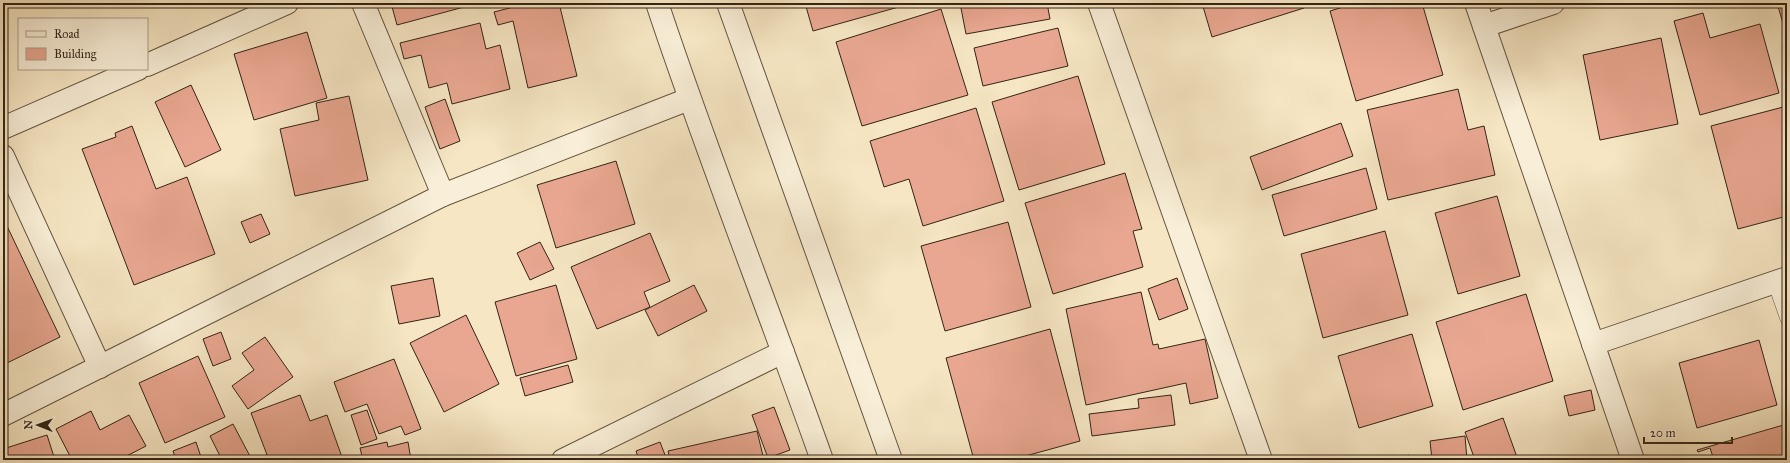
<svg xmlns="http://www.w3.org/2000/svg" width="1790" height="463" viewBox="0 0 1790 463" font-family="'IM FELL Great Primer',serif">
<rect width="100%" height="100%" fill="#f6e6c3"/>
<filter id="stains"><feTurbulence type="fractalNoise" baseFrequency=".005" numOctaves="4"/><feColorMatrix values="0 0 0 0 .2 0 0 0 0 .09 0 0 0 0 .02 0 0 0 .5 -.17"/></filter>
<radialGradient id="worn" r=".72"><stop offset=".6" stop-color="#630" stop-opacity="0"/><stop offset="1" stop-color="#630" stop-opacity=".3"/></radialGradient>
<g fill="#e9a791" stroke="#332415">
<polygon points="391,3 479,3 397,25"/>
<polygon points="529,3 559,3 577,76 528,88 513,21 498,25 494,12"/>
<polygon points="805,3 913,3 813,31"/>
<polygon points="960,3 1047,3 1050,19 966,34"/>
<polygon points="1202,3 1303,3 1304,8 1212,37"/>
<polygon points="1356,3 1422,3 1443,75 1356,101 1330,11"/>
<polygon points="1777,3 1787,3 1787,37"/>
<polygon points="941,9 968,95 862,126 836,42"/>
<polygon points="1703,13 1710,38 1760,24 1779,93 1700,115 1674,21"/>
<polygon points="480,23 486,49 500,45 510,89 452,104 447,83 429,88 421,55 404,59 400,43"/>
<polygon points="1058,28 1068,66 983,86 974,48"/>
<polygon points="307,32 327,98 254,120 234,54"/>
<polygon points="1661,38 1678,124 1600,140 1583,55"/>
<polygon points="1078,76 1105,164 1019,190 992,102"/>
<polygon points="191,85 221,150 185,167 155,102"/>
<polygon points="1458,89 1468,130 1484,126 1495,175 1388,200 1367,110"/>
<polygon points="349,96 368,180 295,196 280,129 319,120 316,103"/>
<polygon points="445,99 460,141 440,149 425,107"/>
<polygon points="1787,106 1787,216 1738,229 1711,126"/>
<polygon points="976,108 1004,201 923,226 909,179 884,187 870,141"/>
<polygon points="1341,123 1353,156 1262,190 1250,157"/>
<polygon points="132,126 156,189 187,177 215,254 134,285 82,149 116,137 115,133"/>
<polygon points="616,161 635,224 556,248 537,185"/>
<polygon points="1366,168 1377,209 1284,236 1272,195"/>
<polygon points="1125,173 1142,229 1133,231 1143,267 1053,294 1025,203"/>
<polygon points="1497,196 1520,276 1458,294 1435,213"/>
<polygon points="261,214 270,234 250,243 241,222"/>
<polygon points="1008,222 1031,307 945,331 921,246"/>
<polygon points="6,224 60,337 3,365 3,226"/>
<polygon points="1385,231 1408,315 1323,338 1301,254"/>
<polygon points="650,233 670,281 644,292 650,307 597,329 571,267"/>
<polygon points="540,242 554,269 530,280 517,253"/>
<polygon points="433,278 440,316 399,324 391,286"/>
<polygon points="1177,278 1188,309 1159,320 1148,289"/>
<polygon points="556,285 577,359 516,376 495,302"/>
<polygon points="694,285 707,311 658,336 645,310"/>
<polygon points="1141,292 1153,345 1158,344 1159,349 1205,339 1218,398 1190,404 1186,383 1086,405 1066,309"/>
<polygon points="1526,294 1553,381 1463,410 1436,322"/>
<polygon points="466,315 499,384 444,412 410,343"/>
<polygon points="1050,329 1080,441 1011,460 974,460 946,358"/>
<polygon points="221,332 231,359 213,366 203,339"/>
<polygon points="1412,334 1433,406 1359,428 1338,356"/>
<polygon points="265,337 293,377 248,409 232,386 254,370 242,353"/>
<polygon points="1759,340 1777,405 1697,428 1679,363"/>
<polygon points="198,356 225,417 165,443 139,383"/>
<polygon points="394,359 421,429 405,435 401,426 379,434 367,404 345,412 334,382"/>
<polygon points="568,365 573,382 525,396 520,378"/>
<polygon points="1591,390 1595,410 1569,416 1564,396"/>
<polygon points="300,395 310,421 327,415 343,460 269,460 251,413"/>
<polygon points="1171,395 1175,425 1092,436 1089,414 1139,408 1138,399"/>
<polygon points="774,407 790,450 768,458 752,415"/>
<polygon points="367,410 377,439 361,445 351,415"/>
<polygon points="91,411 100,430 129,415 146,446 119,460 72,460 56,429"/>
<polygon points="1503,418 1518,460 1475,460 1465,432"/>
<polygon points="233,424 252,460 222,460 210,436"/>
<polygon points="1787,424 1787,460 1714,460 1710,448 1698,452 1697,450"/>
<polygon points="757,431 764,460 670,460 668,451"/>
<polygon points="47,435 55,460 3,460 3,449"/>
<polygon points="1465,436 1467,460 1432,460 1430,441"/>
<polygon points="196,442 202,460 176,460 173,451"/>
<polygon points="387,442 388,447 408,442 411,460 363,460 360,448"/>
<polygon points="660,442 667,460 639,460 636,451"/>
<polygon points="1409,455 1411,460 1393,460"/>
</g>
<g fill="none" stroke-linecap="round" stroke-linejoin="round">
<defs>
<polyline id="service" points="1774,282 1787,319"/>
<g id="minor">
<polyline points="363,3 443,195"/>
<polyline points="1099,3 1261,460"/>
<polyline points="1476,3 1633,460"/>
<polyline points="1484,26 1553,3"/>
<polyline points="147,65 287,3"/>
<polyline points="3,128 138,69"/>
<polyline points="3,156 100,367"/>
<polyline points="1593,344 1787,278"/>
<polyline points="3,415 443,195 689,99"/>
<polyline points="563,460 783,352"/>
</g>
<g id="tertiary">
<path d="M657 3C708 157 768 307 822 460"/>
<polyline points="728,3 891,460"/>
</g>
</defs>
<use href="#service" stroke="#645440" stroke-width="14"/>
<use href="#minor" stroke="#645440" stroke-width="24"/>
<use href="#tertiary" stroke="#645440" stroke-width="24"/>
<use href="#service" stroke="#f9efd8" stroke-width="13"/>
<use href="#minor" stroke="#f9efd8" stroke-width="22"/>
<use href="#tertiary" stroke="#f9efd8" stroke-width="22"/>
</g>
<rect width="1790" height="463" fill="none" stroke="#f6e6c3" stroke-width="16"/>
<rect x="4" y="4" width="1782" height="455" fill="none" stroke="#332415" stroke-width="2"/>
<rect x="8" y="8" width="1774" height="447" fill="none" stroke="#332415"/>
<rect x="18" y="18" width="130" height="52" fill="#f9efd8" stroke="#aa9e8a"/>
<rect x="26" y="31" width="20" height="6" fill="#f9efd8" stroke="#aa9e8a"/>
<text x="54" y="38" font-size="12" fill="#332415">Road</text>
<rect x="26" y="48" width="20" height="12" fill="#e9a791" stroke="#aa9e8a"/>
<text x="54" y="58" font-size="12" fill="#332415">Building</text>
<g transform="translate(38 425) rotate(271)" stroke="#f9efd8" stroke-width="3" paint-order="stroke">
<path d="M0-3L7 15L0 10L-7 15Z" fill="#332415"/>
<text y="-6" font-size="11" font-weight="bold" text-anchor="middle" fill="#332415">N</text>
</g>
<path d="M1644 437v6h88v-6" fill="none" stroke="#332415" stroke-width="2"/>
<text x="1650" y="437" font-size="12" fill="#332415" stroke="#f9efd8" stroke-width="3" paint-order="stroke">20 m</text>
<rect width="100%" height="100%" filter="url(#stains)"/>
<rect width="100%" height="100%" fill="url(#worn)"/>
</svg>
